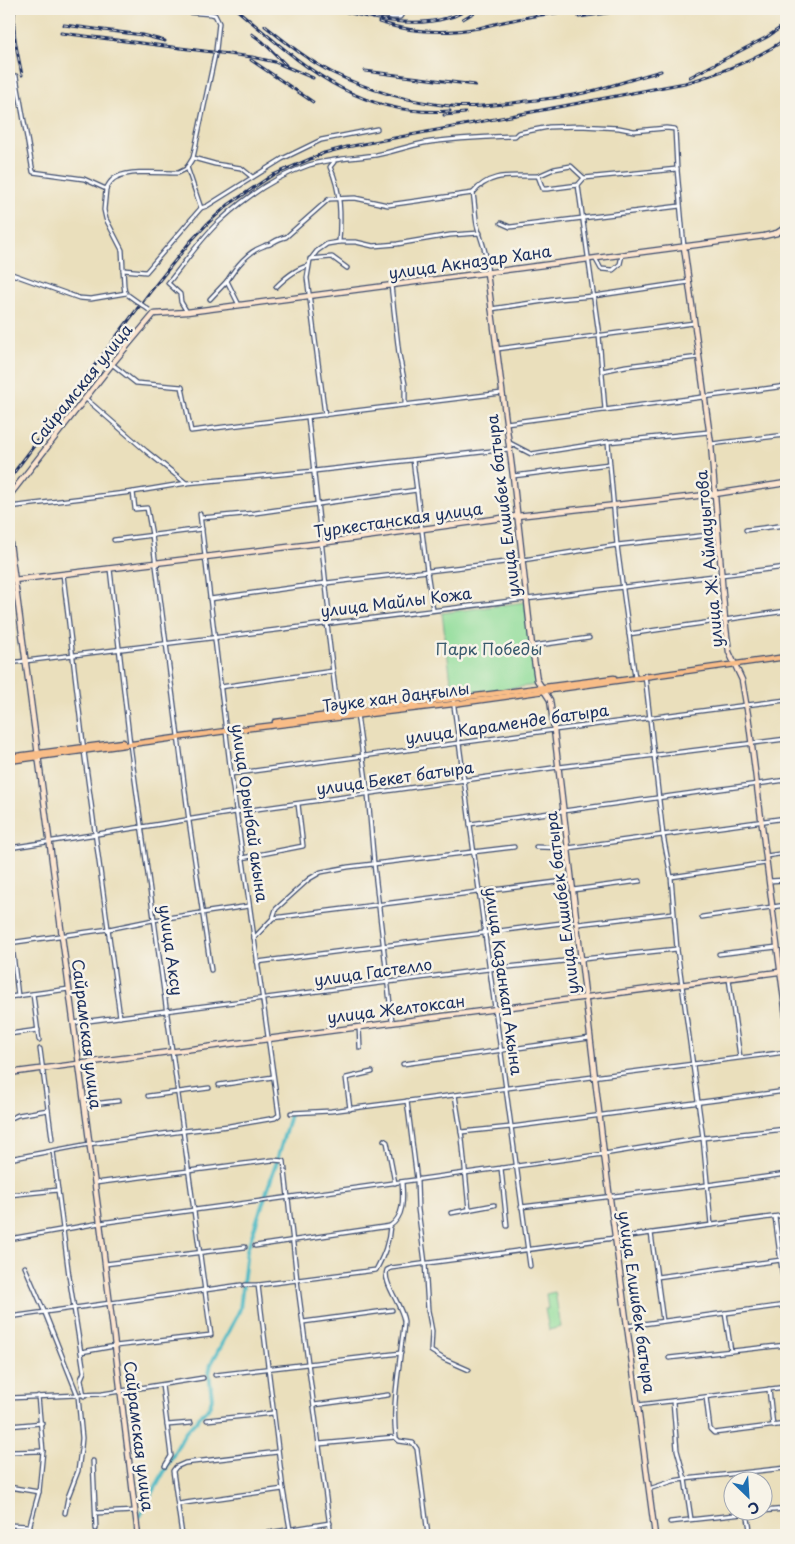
<svg xmlns="http://www.w3.org/2000/svg" width="795" height="1544" viewBox="0 0 795 1544" font-family="'Playpen Sans',sans-serif">
<rect width="100%" height="100%" fill="#f7f3e8"/>
<filter id="ink" filterUnits="userSpaceOnUse"><feTurbulence type="fractalNoise" baseFrequency=".02" numOctaves="2"/><feDisplacementMap in="SourceGraphic" scale="10" xChannelSelector="R" yChannelSelector="G"/><feConvolveMatrix kernelMatrix="1 2 1 2 8 2 1 2 1" color-interpolation-filters="sRGB"/></filter>
<filter id="wash" filterUnits="userSpaceOnUse"><feTurbulence type="fractalNoise" baseFrequency=".0096" numOctaves="4" result="noise"/><feDisplacementMap in="SourceGraphic" scale="20" xChannelSelector="R" yChannelSelector="G"/><feGaussianBlur stdDeviation="1.12" result="paint"/><feColorMatrix in="noise" values="0 0 0 0 0 0 0 0 0 0 0 0 0 0 0 0 0 1.4 0 .05"/><feComposite in="paint" operator="in"/></filter>
<g filter="url(#wash)">
<rect width="100%" height="100%" fill="#eadfbc"/>
<g fill="#90dd9a" stroke="#56867c">
<polygon points="525,602 536,685 453,696 442,613"/>
<polygon points="555,1292 561,1327 549,1330 545,1309 548,1309 546,1294"/>
</g>
<g fill="none" stroke-linecap="round" stroke-linejoin="round">
<polyline stroke="#49b8c3" stroke-width="4" points="140,1516 185,1433 210,1406 212,1398 209,1373 211,1364 236,1318 240,1309 247,1250 276,1164 290,1115"/>
</g>
</g>
<g filter="url(#ink)">
<g fill="none" stroke-linecap="round" stroke-linejoin="round">
<defs>
<g id="street">
<polyline points="360,9 392,17 400,17 405,9"/>
<polyline points="9,78 16,76 33,172 84,179 106,189 104,210 106,219 122,250 124,286 125,293"/>
<polyline points="193,158 215,164 241,168 252,177"/>
<path d="M334 162 330 167C341 190 341 216 339 242"/>
<polyline points="187,167 201,208"/>
<polyline points="538,176 554,169 571,166 584,178"/>
<polyline points="578,185 599,335 605,410"/>
<path d="M106 189C109 184 111 179 117 177 131 170 161 173 178 173L186 169 193 158 216 50 219 23 215 15 211 14 147 9"/>
<path d="M473 193C475 204 475 215 477 225 481 241 489 257 487 273"/>
<polyline points="501,223 510,227 680,206"/>
<polyline points="595,258 601,269 613,270 620,264 622,255"/>
<polyline points="310,259 332,257 347,268"/>
<polyline points="123,270 146,272 201,208 207,206 282,159 321,140 377,129"/>
<polyline points="9,273 79,298 91,299 126,293"/>
<polyline points="391,285 399,354 405,384 405,405"/>
<path d="M276 287C285 278 295 269 308 266"/>
<polyline points="210,299 227,281"/>
<path d="M239 305 227 281C236 267 247 252 264 246 270 243 266 247 272 243 277 240 280 238 286 237L329 199 355 198 388 205 473 193C491 171 513 177 538 176L543 189H547L578 185 584 178 677 169"/>
<polyline points="491,309 558,299 594,296 689,282"/>
<path d="M187 312 181 302 180 294 168 283C186 262 201 237 222 219 246 197 277 176 309 165 328 159 355 158 376 155 392 152 408 146 424 143 454 138 485 137 515 136L518 133 549 127 580 126 619 128 634 131 666 128 675 129 677 169 684 247"/>
<polyline points="497,349 694,323"/>
<polyline points="112,364 136,383 182,387 191,431 502,393"/>
<polyline points="602,371 626,366 699,357"/>
<polyline points="85,398 146,451 186,483"/>
<polyline points="325,415 307,278 310,260 317,251 327,244 339,242 356,242 373,246 397,244 450,235 480,233"/>
<polyline points="308,417 330,623"/>
<polyline points="506,423 786,386"/>
<polyline points="508,442 531,454 608,442 709,432"/>
<polyline points="608,442 617,545 635,678"/>
<polyline points="711,444 786,435"/>
<polyline points="413,460 427,571 433,610"/>
<polyline points="513,476 609,464"/>
<polyline points="133,492 135,509 147,508 152,535 189,821 211,970"/>
<polyline points="9,507 133,492 187,483 314,471 509,449"/>
<polyline points="201,518 255,513 417,490"/>
<polyline points="746,530 786,525"/>
<polyline points="114,540 202,529"/>
<polyline points="63,574 84,751 120,1017"/>
<polyline points="210,599 326,583 523,560 617,545 718,534"/>
<polyline points="327,623 338,714"/>
<polyline points="629,634 786,611"/>
<polyline points="532,646 589,638"/>
<polyline points="9,663 786,567"/>
<polyline points="645,675 663,835 671,877 677,949 703,1138 711,1225"/>
<polyline points="220,687 333,671"/>
<polyline points="453,699 530,1266"/>
<polyline points="357,714 368,794 374,864 392,1021"/>
<polyline points="231,774 554,730 786,700"/>
<polyline points="470,824 786,780"/>
<polyline points="536,847 568,848 786,818"/>
<polyline points="9,848 236,812 559,767 786,739"/>
<polyline points="766,856 786,853"/>
<polyline points="242,858 303,846 298,804"/>
<polyline points="671,877 766,863"/>
<polyline points="769,881 786,880"/>
<polyline points="573,890 640,881"/>
<polyline points="702,917 786,905"/>
<polyline points="273,918 276,909 309,879 321,872 348,867 514,847"/>
<polyline points="9,919 18,996"/>
<polyline points="578,924 673,913"/>
<polyline points="254,938 273,918 572,880"/>
<polyline points="9,943 109,929 153,920 249,906"/>
<polyline points="719,954 777,947"/>
<polyline points="257,962 577,921"/>
<polyline points="729,979 740,1057"/>
<polyline points="33,994 39,1040"/>
<polyline points="9,997 69,989"/>
<polyline points="73,1023 489,969 677,949"/>
<polyline points="359,1027 360,1048"/>
<polyline points="9,1034 38,1030"/>
<polyline points="40,1049 52,1139"/>
<polyline points="403,1064 590,1038"/>
<polyline points="219,1085 273,1077"/>
<polyline points="455,1095 462,1138 469,1210"/>
<polyline points="148,1096 209,1088"/>
<polyline points="407,1101 417,1180 418,1209 425,1263 428,1310 432,1331 431,1351 444,1359 469,1370"/>
<polyline points="84,1105 118,1101"/>
<polyline points="350,1109 346,1078 372,1072"/>
<polyline points="291,1113 331,1111 786,1052"/>
<polyline points="9,1119 18,1115 48,1110"/>
<polyline points="461,1132 511,1127 786,1091"/>
<polyline points="384,1140 387,1142 395,1183"/>
<polyline points="53,1151 69,1276 84,1372 81,1379 84,1396"/>
<polyline points="9,1159 89,1144 184,1131 229,1126 275,1118 279,1115 231,774 200,514"/>
<polyline points="501,1168 507,1226"/>
<polyline points="95,1183 273,1160 284,1161 297,1280 331,1535"/>
<polyline points="9,1195 58,1190"/>
<polyline points="521,1207 707,1185 786,1174"/>
<polyline points="451,1213 494,1205"/>
<polyline points="775,1217 786,1302"/>
<polyline points="651,1233 663,1321"/>
<polyline points="9,1239 100,1223 604,1154 703,1138 786,1129"/>
<polyline points="255,1246 390,1226"/>
<polyline points="105,1264 245,1247"/>
<polyline points="25,1267 45,1313 78,1396 82,1438 81,1449 78,1471 68,1497 65,1513"/>
<polyline points="657,1277 781,1260"/>
<path d="M245 1285H258L376 1270C384 1255 389 1243 390 1226 405 1216 403 1197 402 1182"/>
<polyline points="258,1285 283,1489 291,1535"/>
<polyline points="725,1313 731,1351"/>
<polyline points="9,1317 241,1285"/>
<polyline points="303,1322 392,1310"/>
<polyline points="627,1326 786,1305"/>
<polyline points="81,1352 115,1346 211,1335 130,744 110,569"/>
<polyline points="669,1358 786,1345"/>
<polyline points="215,1375 401,1353"/>
<polyline points="162,1385 171,1456 165,1466"/>
<polyline points="769,1389 773,1426"/>
<polyline points="706,1397 710,1429 714,1433 786,1424"/>
<polyline points="9,1398 102,1394 203,1378"/>
<polyline points="673,1401 677,1450 685,1479 691,1519"/>
<polyline points="314,1405 388,1395"/>
<polyline points="638,1405 786,1387"/>
<polyline points="207,1420 273,1413"/>
<polyline points="167,1425 191,1423"/>
<polyline points="9,1426 42,1423"/>
<polyline points="396,1438 399,1441 413,1443 417,1449 428,1535"/>
<path d="M319 1444 396 1437C392 1407 398 1378 401 1348 402 1339 404 1329 404 1321 402 1305 382 1282 387 1270L391 1268 786 1215"/>
<polyline points="9,1452 43,1451"/>
<polyline points="93,1461 96,1529"/>
<polyline points="9,1487 39,1492"/>
<polyline points="649,1489 673,1481 685,1479 786,1468"/>
<polyline points="178,1504 283,1489"/>
<polyline points="762,1511 786,1509"/>
<polyline points="96,1513 135,1511"/>
<polyline points="747,1513 751,1535"/>
<polyline points="670,1522 762,1512"/>
<polyline points="9,1525 30,1526"/>
<polyline points="27,1535 39,1492 43,1451 38,1396"/>
<polyline points="182,1535 173,1471 176,1467 185,1463 278,1452"/>
<polyline points="255,1535 330,1523"/>
</g>
<g id="secondary">
<polyline points="684,247 711,444 725,620 729,652 742,680 748,715 786,1016"/>
<polyline points="487,273 513,476 532,646 537,680 550,700 554,730 604,1154 655,1535"/>
<polyline points="9,496 112,364 154,314 187,312 764,236 777,233 786,227"/>
<polyline points="9,536 100,1223 138,1535"/>
<polyline points="14,580 321,543 517,516 715,494 786,483"/>
<polyline points="9,1073 786,971"/>
</g>
<g id="primary">
<polyline points="275,722 614,678"/>
<polyline points="9,757 123,742"/>
<polyline points="9,761 226,731 453,704 786,657"/>
</g>
</defs>
<use href="#street" stroke="#3a496c" stroke-width="5.5"/>
<use href="#secondary" stroke="#3a496c" stroke-width="7"/>
<use href="#primary" stroke="#3a496c" stroke-width="7"/>
<use href="#street" stroke="#fff" stroke-width="3"/>
<use href="#secondary" stroke="#fce5cf" stroke-width="4.5"/>
<use href="#primary" stroke="#f8bd88" stroke-width="4.5"/>
<defs>
<g id="rail">
<path d="M15 9C11 30 18 54 22 75"/>
<path d="M236 9C302 64 356 118 450 111"/>
<path d="M336 9C371 19 412 28 447 18 455 17 462 12 469 9"/>
<polyline points="579,17 634,9"/>
<polyline points="463,19 480,9"/>
<path d="M379 22C412 33 445 34 479 28 490 25 502 22 513 20 538 14 564 12 590 9"/>
<polyline points="64,25 142,35 165,41"/>
<path d="M265 26C286 42 307 60 331 72 368 90 410 102 451 106 476 108 503 104 527 101 546 99 565 97 584 93 610 87 635 78 661 71"/>
<polyline points="61,33 252,57 275,62 313,78"/>
<polyline points="252,34 263,42 286,65"/>
<polyline points="251,60 313,102"/>
<polyline points="365,71 475,85"/>
<polyline points="690,77 767,37 786,24"/>
<polyline points="444,115 465,113"/>
<path d="M9 479 150 292 190 242 208 223 228 205 271 176 324 153 347 147 685 83C721 73 755 60 786 39"/>
</g>
</defs>
<use href="#rail" stroke="#1b2f5e" stroke-width="3"/>
<use href="#rail" stroke="#f7f3e8" stroke-width="1" stroke-dasharray="4" stroke-linecap="butt"/>
<defs>
<polyline id="street-bridge" points="128,295 149,310"/>
</defs>
<use href="#street-bridge" stroke="#3a496c" stroke-width="5.5" stroke-linecap="butt"/>
<use href="#street-bridge" stroke="#fff" stroke-width="3"/>
</g>
</g>
<g text-anchor="middle" stroke-width="5" stroke-linejoin="round" paint-order="stroke">
<g font-size="16" fill="#1b2f5e" stroke="#f7f3e8">
<text transform="translate(470 262) rotate(-8)" y="6">улица Акназар Хана</text>
<text transform="translate(81 385) rotate(-51)" y="6">Сайрамская улица</text>
<text transform="translate(503 506) rotate(-97)" y="6">улица Елшибек батыра</text>
<text transform="translate(398 520) rotate(-8)" y="6">Туркестанская улица</text>
<text transform="translate(709 559) rotate(-95)" y="6">улица Ж. Аймауытова</text>
<text transform="translate(396 602) rotate(-7)" y="6">улица Майлы Кожа</text>
<text transform="translate(396 697) rotate(-7)" y="6">Тәуке хан даңғылы</text>
<text transform="translate(507 724) rotate(-8)" y="6">улица Караменде батыра</text>
<text transform="translate(395 778) rotate(-8)" y="6">улица Бекет батыра</text>
<text transform="translate(250 813) rotate(82)" y="6">улица Орынбай акына</text>
<text transform="translate(562 903) rotate(-97)" y="6">улица Елшибек батыра</text>
<text transform="translate(171 950) rotate(82)" y="6">улица Аксу</text>
<text transform="translate(373 972) rotate(-8)" y="6">улица Гастелло</text>
<text transform="translate(504 981) rotate(82)" y="6">улица Казанкап Акына</text>
<text transform="translate(396 1009) rotate(-7)" y="6">улица Желтоксан</text>
<text transform="translate(87 1034) rotate(83)" y="6">Сайрамская улица</text>
<text transform="translate(637 1302) rotate(82)" y="6">улица Елшибек батыра</text>
<text transform="translate(139 1436) rotate(83)" y="6">Сайрамская улица</text>
</g>
<g font-size="16" fill="#385a6d" stroke="#f7f3e8">
<text x="489" y="655">Парк Победы</text>
</g>
</g>
<rect width="795" height="1544" fill="none" stroke="#f7f3e8" stroke-width="30"/>
<g transform="translate(748 1496) rotate(155)"><circle r="24" fill="#f7f3e8" stroke="#9fa5b1"/>
<path d="M0-4L9 19L0 12L-9 19Z" fill="#1f6fb2"/>
<text y="-8" font-size="14" font-weight="bold" text-anchor="middle" fill="#1b2f5e">С</text>
</g>
</svg>
